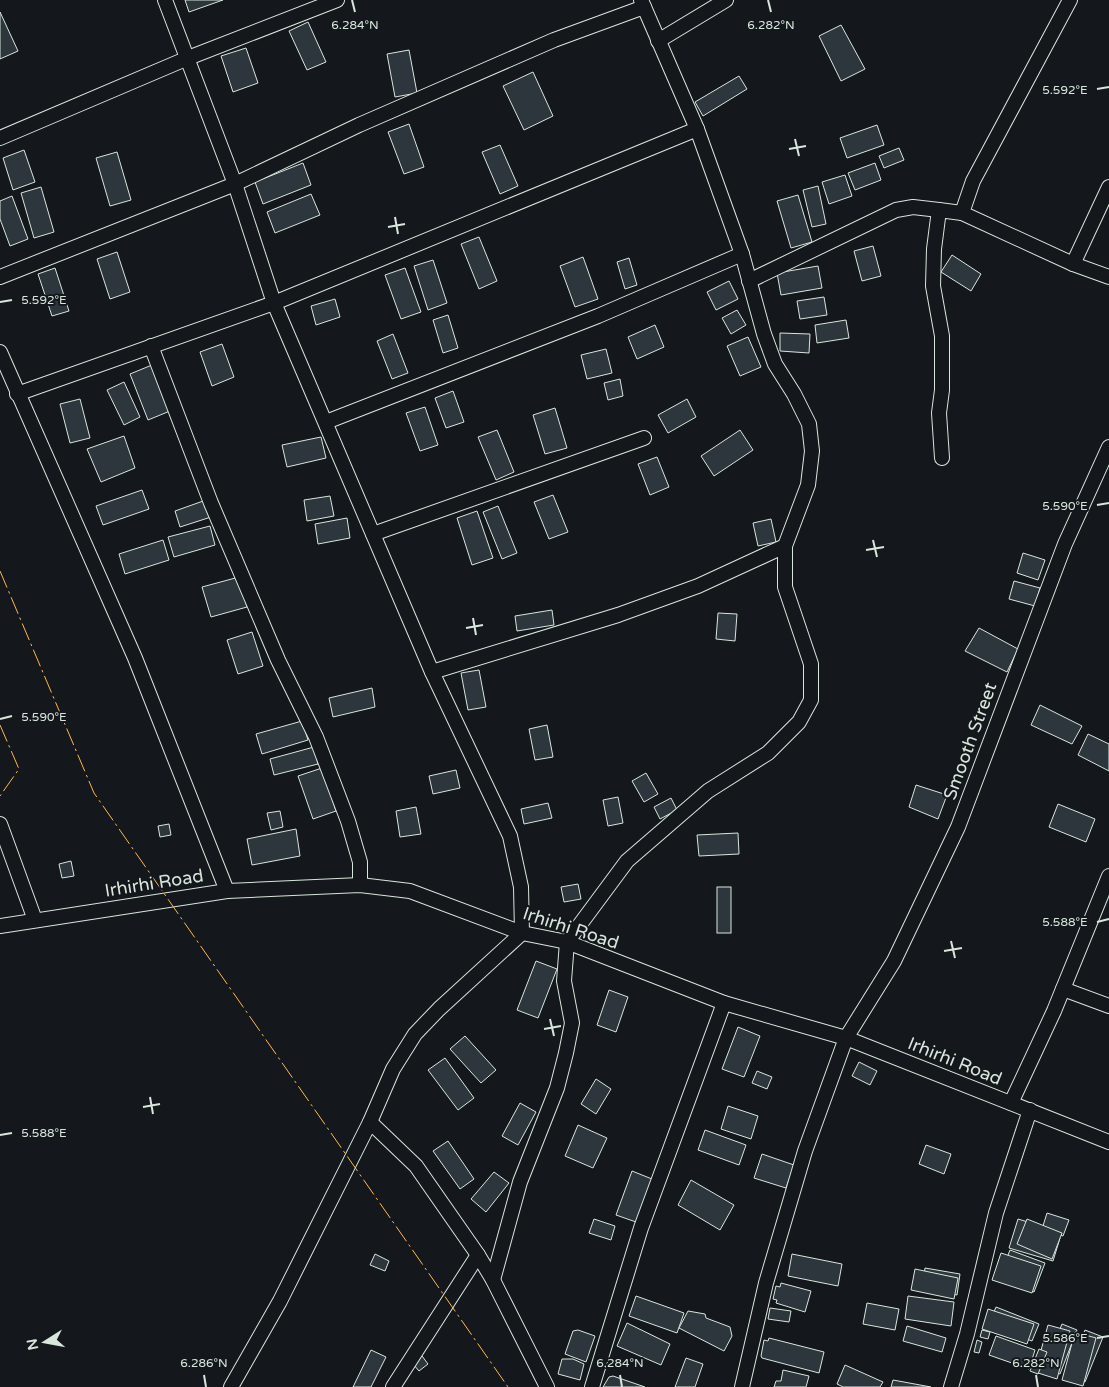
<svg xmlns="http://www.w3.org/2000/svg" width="1109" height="1387" viewBox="0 0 1109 1387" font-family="'Varela Round',sans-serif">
<rect width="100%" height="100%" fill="#14181c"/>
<g fill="#2c363c" stroke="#d8e6dc">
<polygon points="185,0 223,0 189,12"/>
<polygon points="0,12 18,51 0,59"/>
<polygon points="308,22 326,62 307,70 289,31"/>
<polygon points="841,25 865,69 841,81 819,36"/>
<polygon points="246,48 258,83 233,92 221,56"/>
<polygon points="409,50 417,93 395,97 387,54"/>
<polygon points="533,72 553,116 524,130 503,86"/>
<polygon points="739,76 747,89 703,116 695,102"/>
<polygon points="409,124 424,167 404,174 388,132"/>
<polygon points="877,125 884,145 847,158 840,138"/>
<polygon points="500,145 518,186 500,194 482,152"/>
<polygon points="899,148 904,160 884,168 879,156"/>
<polygon points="24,150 35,182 13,190 3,158"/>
<polygon points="117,152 131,200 110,206 96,158"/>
<polygon points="303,163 311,185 263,204 255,182"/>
<polygon points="875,163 881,180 855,190 848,173"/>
<polygon points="845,175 852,196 829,204 822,182"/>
<polygon points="818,186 826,224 812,227 803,190"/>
<polygon points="41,187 54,232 34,238 21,193"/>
<polygon points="311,194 320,215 275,233 267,212"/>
<polygon points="798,195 812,242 791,248 777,201"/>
<polygon points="12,196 28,239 10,246 0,219 0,201"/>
<polygon points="479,237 497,281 479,289 461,244"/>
<polygon points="873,246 881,276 862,281 854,251"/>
<polygon points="117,252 130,292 110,299 97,259"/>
<polygon points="952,255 981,274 971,291 941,272"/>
<polygon points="583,257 598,299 575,307 560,266"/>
<polygon points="629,258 637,285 625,289 617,262"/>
<polygon points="433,260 447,303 428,310 414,266"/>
<polygon points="818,266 822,288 781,295 777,273"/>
<polygon points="55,268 69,311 52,316 38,274"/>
<polygon points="405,268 421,312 401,319 385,275"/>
<polygon points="729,281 738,299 716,310 707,292"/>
<polygon points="824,297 827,315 800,319 797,301"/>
<polygon points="335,299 340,317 316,325 311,306"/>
<polygon points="737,310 746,325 731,334 722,318"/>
<polygon points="448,315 458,348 443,353 433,320"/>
<polygon points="846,320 849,338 817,343 815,325"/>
<polygon points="655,325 664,347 637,359 628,337"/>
<polygon points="780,333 810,334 809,353 780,351"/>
<polygon points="393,334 408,373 392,379 377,341"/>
<polygon points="748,337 761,367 740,376 727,346"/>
<polygon points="222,344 234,377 212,386 200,352"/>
<polygon points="606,349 612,373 587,379 581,355"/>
<polygon points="152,365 170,411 148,420 130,374"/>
<polygon points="620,379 623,396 608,400 604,383"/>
<polygon points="124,382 140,417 124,425 107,390"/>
<polygon points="453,391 464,422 446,428 435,398"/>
<polygon points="80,399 90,438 70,443 60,404"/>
<polygon points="687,399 696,417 668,433 658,415"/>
<polygon points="425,407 438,445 420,451 406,413"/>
<polygon points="555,408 567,448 545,454 533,415"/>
<polygon points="497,430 514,472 496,480 478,437"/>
<polygon points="740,430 753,450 714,476 701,456"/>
<polygon points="124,436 135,468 101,482 87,449"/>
<polygon points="321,437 326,458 287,467 282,445"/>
<polygon points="657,457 669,487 650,495 638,464"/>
<polygon points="142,490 149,509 103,525 96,506"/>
<polygon points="553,495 568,532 549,539 534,502"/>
<polygon points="330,496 334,516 307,521 304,500"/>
<polygon points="206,500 211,517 180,527 175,511"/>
<polygon points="498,506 517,553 502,559 483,512"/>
<polygon points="477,511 493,558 472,565 457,518"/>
<polygon points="347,518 350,538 318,544 315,524"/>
<polygon points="771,519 776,542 758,546 753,523"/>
<polygon points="210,526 215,545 174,557 168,537"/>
<polygon points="163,540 169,560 125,574 119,554"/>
<polygon points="1023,553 1045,560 1038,580 1017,573"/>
<polygon points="239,577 247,607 211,617 202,587"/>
<polygon points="1014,581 1040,588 1035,606 1009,599"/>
<polygon points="552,610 554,625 517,631 515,616"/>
<polygon points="718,613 737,614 735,641 716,639"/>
<polygon points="979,628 1018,649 1007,672 965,651"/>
<polygon points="252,632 263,666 238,674 227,640"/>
<polygon points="479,670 486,707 468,710 461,673"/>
<polygon points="372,688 375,707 333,717 329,698"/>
<polygon points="1040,705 1082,726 1072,744 1031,725"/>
<polygon points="302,721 308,740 262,754 256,734"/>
<polygon points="547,725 553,757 535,760 529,729"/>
<polygon points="1088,734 1109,744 1109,771 1078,755"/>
<polygon points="314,747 318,764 274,775 270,759"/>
<polygon points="322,768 336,811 313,819 298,776"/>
<polygon points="456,770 460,788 433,794 429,776"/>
<polygon points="646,773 658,794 644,802 632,781"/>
<polygon points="916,785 947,795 938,819 909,807"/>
<polygon points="618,797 623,823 608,826 603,800"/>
<polygon points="671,798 677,810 660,819 654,807"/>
<polygon points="548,803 552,818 524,824 521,809"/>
<polygon points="1058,804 1095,819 1086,842 1049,827"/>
<polygon points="416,807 421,834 400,837 396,811"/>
<polygon points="280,811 283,827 271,830 267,813"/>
<polygon points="169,824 171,835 160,837 158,826"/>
<polygon points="296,829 300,856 252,865 247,839"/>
<polygon points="738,833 739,854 699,856 697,835"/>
<polygon points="71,861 74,876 62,878 59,864"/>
<polygon points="578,884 581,899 564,902 561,887"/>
<rect x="717" y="887" width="14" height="46"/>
<polygon points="536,961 557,969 538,1018 517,1010"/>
<polygon points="609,990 628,997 616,1032 597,1025"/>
<polygon points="738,1027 760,1036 744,1077 722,1069"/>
<polygon points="465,1036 496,1070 481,1083 450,1049"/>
<polygon points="445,1058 474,1098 458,1110 428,1070"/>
<polygon points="859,1062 877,1071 870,1085 852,1076"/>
<polygon points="757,1071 772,1077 767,1089 752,1083"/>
<polygon points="596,1079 611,1089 596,1114 581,1104"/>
<polygon points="520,1103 536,1112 518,1145 502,1136"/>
<polygon points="728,1106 758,1116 751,1139 721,1129"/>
<polygon points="578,1125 607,1138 593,1168 565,1156"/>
<polygon points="705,1130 746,1145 739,1165 698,1150"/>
<polygon points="448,1141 474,1179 460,1189 433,1151"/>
<polygon points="926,1145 951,1154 944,1174 919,1164"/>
<polygon points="762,1154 794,1165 786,1188 754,1178"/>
<polygon points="632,1171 652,1179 636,1222 616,1215"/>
<polygon points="494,1172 509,1183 486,1212 471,1199"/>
<polygon points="691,1180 734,1205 720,1230 678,1205"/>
<polygon points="1047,1213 1069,1220 1063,1236 1042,1229"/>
<polygon points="594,1219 615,1226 611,1240 589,1233"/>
<polygon points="1018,1219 1031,1223 1029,1229 1060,1238 1053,1261 1009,1248"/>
<polygon points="1027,1219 1062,1233 1052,1259 1017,1244"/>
<polygon points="1010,1250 1045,1263 1034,1292 999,1278"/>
<polygon points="1001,1253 1041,1266 1032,1293 992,1280"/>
<polygon points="375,1254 389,1261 385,1271 370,1265"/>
<polygon points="792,1254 842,1264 838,1286 788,1276"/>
<polygon points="925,1268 960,1274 957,1295 922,1289"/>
<polygon points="915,1269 958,1278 954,1299 911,1290"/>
<polygon points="781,1283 811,1291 805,1312 776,1303 777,1300 773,1299 776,1286 780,1287"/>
<polygon points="636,1296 684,1313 677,1333 629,1316"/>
<polygon points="908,1296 954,1302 951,1326 905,1319"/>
<polygon points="867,1303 899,1309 895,1330 863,1324"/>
<polygon points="996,1307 1039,1324 1032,1341 989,1324"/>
<polygon points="770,1308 791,1311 789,1322 768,1319"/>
<polygon points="988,1309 1034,1324 1027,1344 982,1329"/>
<polygon points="688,1311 705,1314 706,1318 730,1327 732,1336 724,1351 679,1328"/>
<polygon points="627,1323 670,1344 661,1365 617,1346"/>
<polygon points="1062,1324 1077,1330 1060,1374 1044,1368"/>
<polygon points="1048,1325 1070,1331 1057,1379 1035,1372"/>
<polygon points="907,1326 946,1338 942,1352 903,1341"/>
<polygon points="578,1330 595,1336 586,1362 565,1354 573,1331"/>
<polygon points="982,1330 990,1332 988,1339 980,1337"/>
<polygon points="1085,1330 1103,1337 1085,1382 1067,1375"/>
<polygon points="1075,1332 1096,1338 1083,1386 1062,1380"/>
<polygon points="996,1336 1035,1350 1029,1369 989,1355"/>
<polygon points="769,1338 824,1352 819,1373 762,1358 761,1356 764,1340 768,1341"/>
<polygon points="977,1340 982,1342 979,1353 974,1352"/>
<polygon points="1039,1349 1047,1352 1038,1374 1030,1371"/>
<polygon points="371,1350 386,1357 371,1387 353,1387"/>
<polygon points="422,1356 428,1364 419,1371 413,1364"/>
<polygon points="686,1358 703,1364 695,1387 675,1387"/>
<polygon points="562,1359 573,1359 584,1364 580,1380 558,1374"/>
<polygon points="845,1365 883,1382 880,1387 843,1387 837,1384"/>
<polygon points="783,1370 809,1376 806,1387 774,1387 776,1381 781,1381"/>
<polygon points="613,1376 645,1387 603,1387 609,1377"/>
<polygon points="893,1380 931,1387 891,1387"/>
</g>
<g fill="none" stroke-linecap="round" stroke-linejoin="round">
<defs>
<g id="minor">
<polyline points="165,0 235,184 274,303 432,672 510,836 521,887 522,933 439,1009 415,1034 393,1069 370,1122 280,1301 231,1387"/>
<polyline points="1070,0 973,181 962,213 1073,264 1109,277"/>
<polyline points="658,41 726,0"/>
<polyline points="0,138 188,58 337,0"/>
<polyline points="1073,264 1109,187"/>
<polyline points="0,277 235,184 359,125 554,40 644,7"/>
<polyline points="749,281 896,210 913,207 939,210"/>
<polyline points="151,346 211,503 278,660 316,737 348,821 360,862 360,885"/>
<polyline points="0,352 135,658 227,891"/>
<polyline points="17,394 274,303 697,129"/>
<polyline points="326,422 598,316 742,254"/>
<polyline points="942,458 939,413 942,390 942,336 933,286 934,249 939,210 962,213"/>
<polyline points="373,534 644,438"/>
<polyline points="432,672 618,615 698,586 785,546"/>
<polyline points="0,824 35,920"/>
<polyline points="0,926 227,891 360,885 410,891 522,933 567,942 724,1003 846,1038 1109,1142"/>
<polyline points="1063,989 1109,1006"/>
<polyline points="1011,1103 1054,1011 1109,876"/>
<polyline points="370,1122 416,1166 478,1255 493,1280 547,1387"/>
<polyline points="493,1280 520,1182 557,1088 566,1053 572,1023 564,981 567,942 627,861 708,791 768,753 799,722 811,700 811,664 785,587 785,546 808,485 812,451 809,424 794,394 775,364 764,334 742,254 697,129 641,0"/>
<polyline points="393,1387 478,1255"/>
<polyline points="592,1387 641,1228 724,1003"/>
<polyline points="742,1387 766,1283 805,1151 846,1038 894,961 958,827 1065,544 1109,447"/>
<polyline points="951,1387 967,1334 996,1213 1030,1110"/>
</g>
</defs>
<use href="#minor" stroke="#d8e6dc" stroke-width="16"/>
<use href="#minor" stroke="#14181c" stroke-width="14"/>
<g stroke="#ffb74d" stroke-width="1" stroke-dasharray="18 4 2.5 4" stroke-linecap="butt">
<polyline points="0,571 94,793 508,1387"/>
<polyline points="0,725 19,769 0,796"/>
</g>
</g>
<path fill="none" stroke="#d8e6dc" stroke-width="2" d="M352 0 355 12M768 0 771 12M1097 89 1109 87M795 139 799 156M789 149 806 146M395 217 398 234M388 227 405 224M0 302 12 300M1097 505 1109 503M873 540 877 557M866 550 884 547M473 618 476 635M466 628 483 625M0 719 12 716M1097 922 1109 919M951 941 955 958M944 951 962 948M550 1019 554 1036M544 1029 561 1026M150 1097 153 1114M143 1107 160 1104M0 1135 12 1133M1097 1338 1109 1336M204 1375 206 1387M620 1375 622 1387M1036 1375 1038 1387"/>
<g text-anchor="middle" stroke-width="4" stroke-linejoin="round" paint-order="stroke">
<g font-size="18" fill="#d8e6dc" stroke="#14181c">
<text transform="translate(970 741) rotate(-70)" y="6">Smooth Street</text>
<text transform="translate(154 883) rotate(-9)" y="6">Irhirhi Road</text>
<text transform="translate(571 928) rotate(18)" y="6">Irhirhi Road</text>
<text transform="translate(955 1061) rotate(22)" y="6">Irhirhi Road</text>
</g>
</g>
<g font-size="12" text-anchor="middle" fill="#d8e6dc" stroke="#14181c" stroke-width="4" stroke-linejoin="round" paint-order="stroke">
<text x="355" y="29">6.284°N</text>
<text x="771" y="29">6.282°N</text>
<text x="1065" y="94">5.592°E</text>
<text x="44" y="304">5.592°E</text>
<text x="1065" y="510">5.590°E</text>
<text x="44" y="721">5.590°E</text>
<text x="1065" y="926">5.588°E</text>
<text x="44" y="1137">5.588°E</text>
<text x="1065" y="1342">5.586°E</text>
<text x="204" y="1367">6.286°N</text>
<text x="620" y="1367">6.284°N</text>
<text x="1036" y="1367">6.282°N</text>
</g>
<g transform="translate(45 1342) rotate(259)" stroke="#14181c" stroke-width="4" paint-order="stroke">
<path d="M0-4L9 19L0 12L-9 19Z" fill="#d8e6dc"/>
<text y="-8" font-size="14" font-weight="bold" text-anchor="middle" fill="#d8e6dc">N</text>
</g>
</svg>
